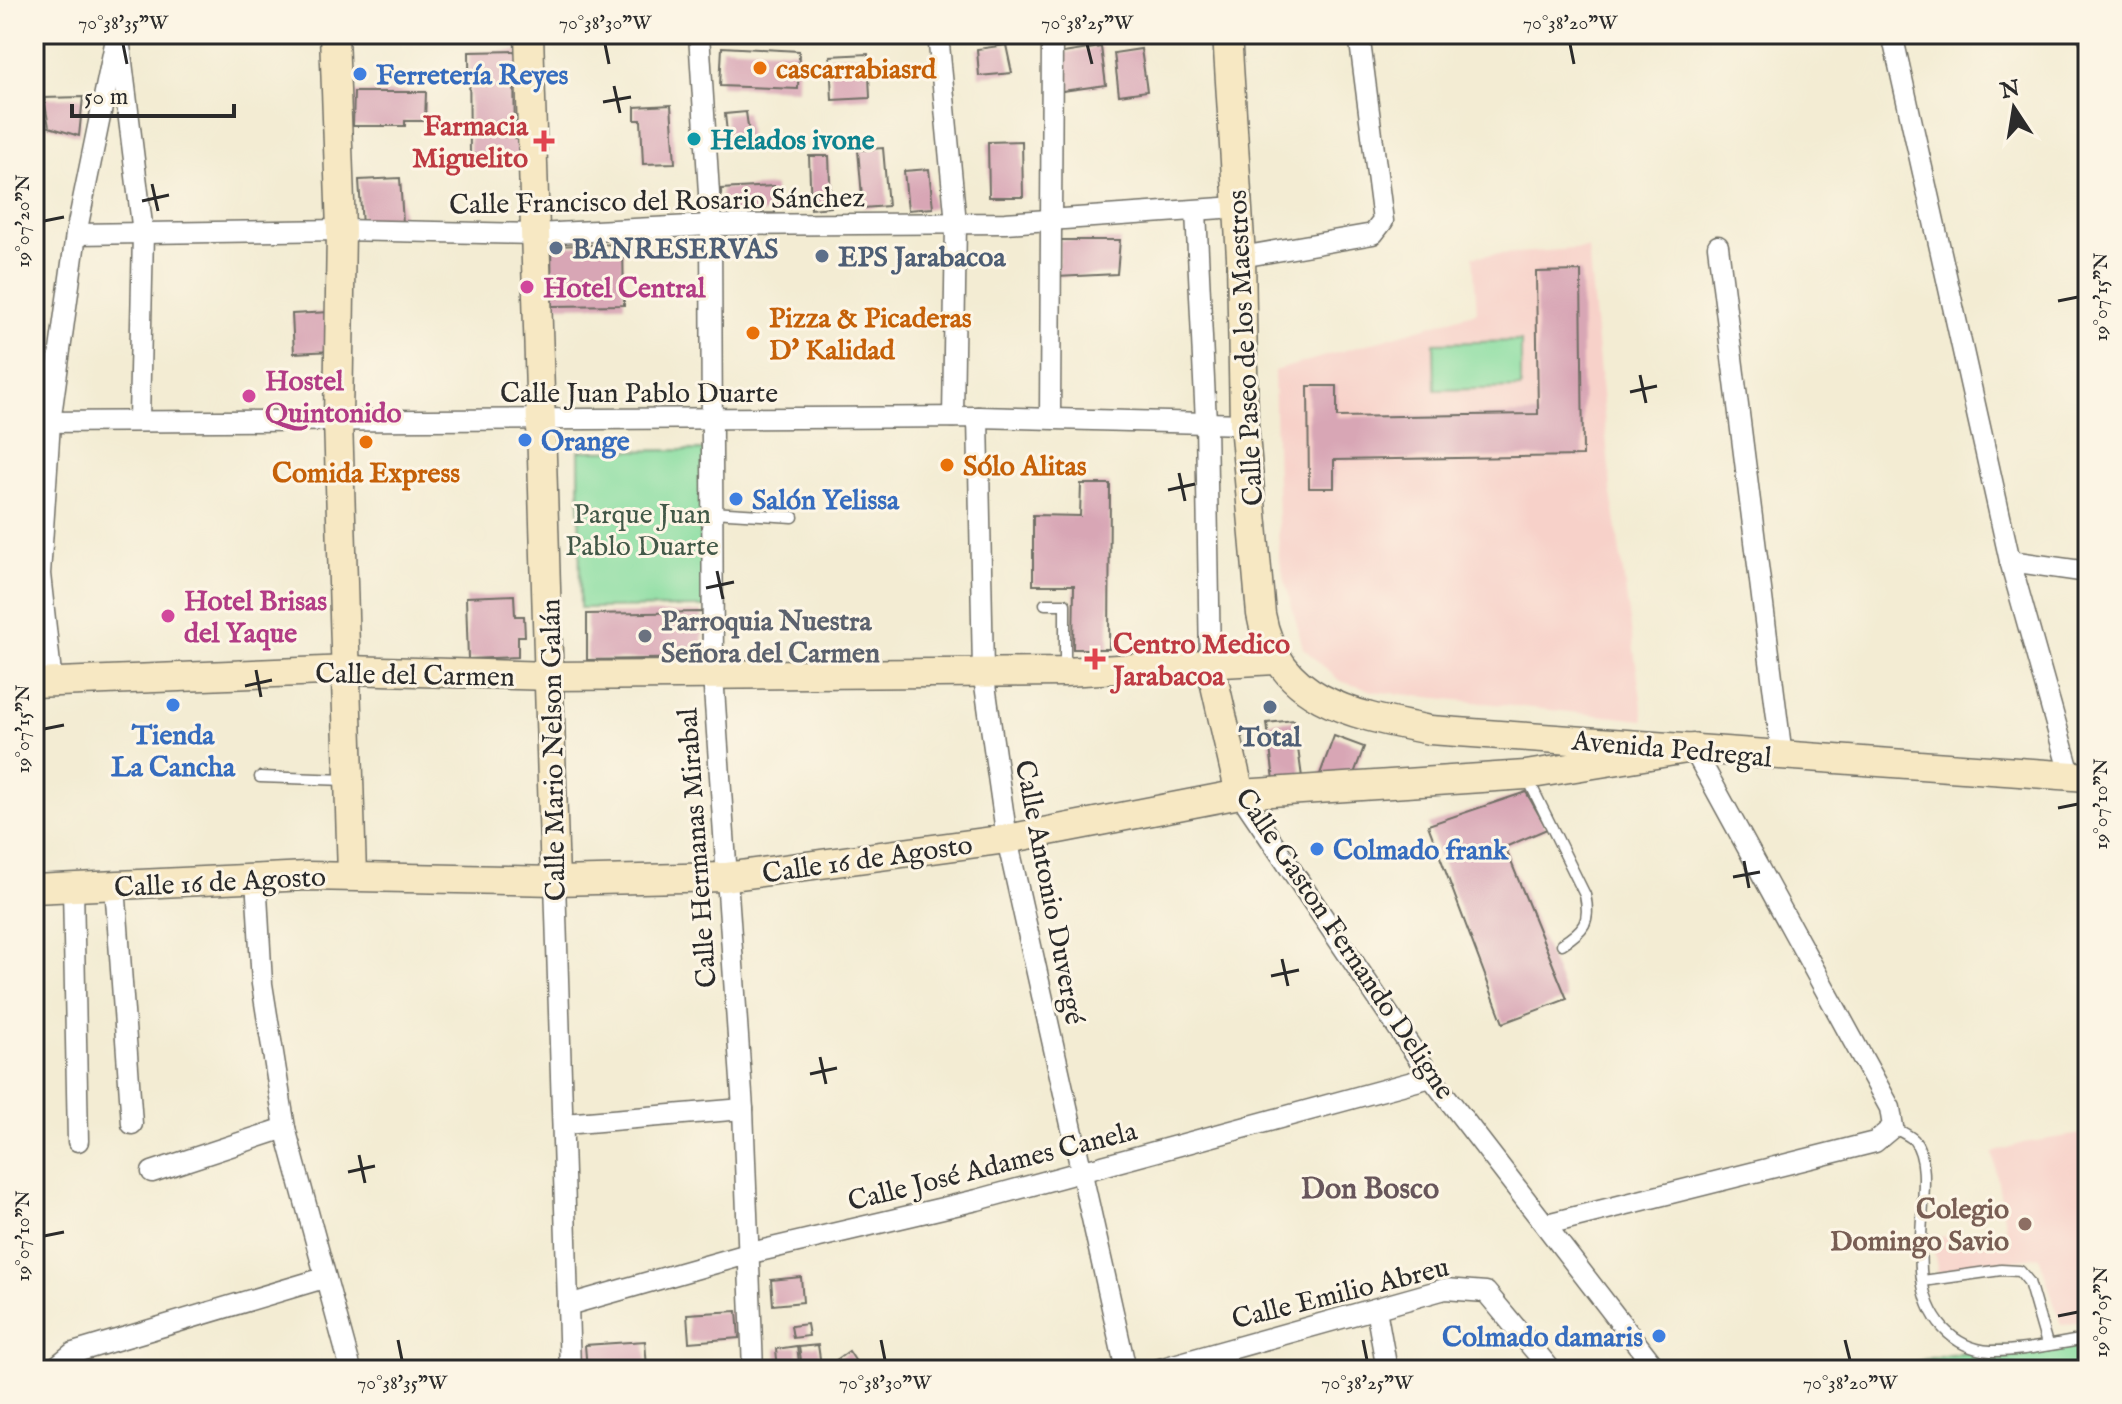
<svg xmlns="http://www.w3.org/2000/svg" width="2122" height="1404" viewBox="0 0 2122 1404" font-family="'IM FELL English',serif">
<rect width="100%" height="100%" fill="#fcf5e5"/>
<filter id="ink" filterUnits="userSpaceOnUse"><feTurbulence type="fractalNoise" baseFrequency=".0125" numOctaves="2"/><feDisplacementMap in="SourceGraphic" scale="16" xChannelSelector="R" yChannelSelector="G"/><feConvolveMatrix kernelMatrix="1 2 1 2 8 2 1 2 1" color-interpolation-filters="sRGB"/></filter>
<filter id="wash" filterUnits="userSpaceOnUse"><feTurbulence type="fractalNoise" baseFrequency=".006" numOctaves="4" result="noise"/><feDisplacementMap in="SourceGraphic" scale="32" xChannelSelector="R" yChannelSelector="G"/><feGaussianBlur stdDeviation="1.8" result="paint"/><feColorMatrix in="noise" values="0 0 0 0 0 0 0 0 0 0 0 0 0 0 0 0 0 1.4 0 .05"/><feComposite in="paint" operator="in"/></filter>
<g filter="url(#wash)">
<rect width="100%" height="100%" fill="#f3ecd3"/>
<g fill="#f7d1c9">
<polygon points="1588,248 1611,488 1644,720 1373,691 1340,681 1303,648 1279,558 1274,371 1477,312 1473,256"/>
<polygon points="2088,1133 2088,1321 2061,1325 2039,1256 1938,1274 1932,1238 2006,1230 1993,1153 2023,1143"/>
</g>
<g fill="#88dda0" stroke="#5a8466" stroke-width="2">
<polygon points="1521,341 1521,388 1435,390 1434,343"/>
<polygon points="705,450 706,607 580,608 579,451"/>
<polygon points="2088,1335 2088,1370 1881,1370 1931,1358"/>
</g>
<g id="blocks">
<g fill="#d8a6b5">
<polygon points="1006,45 1012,73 979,76 977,49"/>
<polygon points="722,47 799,51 798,89 720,86"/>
<polygon points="1101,47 1106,85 1062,91 1057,54"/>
<polygon points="1141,49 1147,91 1119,95 1114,53"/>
<polygon points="519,51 519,68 514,68 515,139 520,139 520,154 490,160 489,154 470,154 469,52"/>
<polygon points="868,54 870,98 832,100 830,56"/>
<polygon points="354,92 426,92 425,121 405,121 405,126 353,126"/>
<polygon points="83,97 79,136 49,127 44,98"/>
<polygon points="671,105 675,163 643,164 641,120 635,120 635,107"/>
<polygon points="746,112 750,140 728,142 725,114"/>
<polygon points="1022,141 1023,197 989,197 988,142"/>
<polygon points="883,148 888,206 863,208 858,150"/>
<polygon points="809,156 829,156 831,207 811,209"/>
<polygon points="929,169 933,208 908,210 904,171"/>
<polygon points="400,178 403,223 362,226 359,180"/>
<polygon points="774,186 775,213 722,215 721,189"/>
<polygon points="1060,240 1120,240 1117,274 1057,277"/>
<polygon points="623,244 624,305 552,306 551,246"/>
<polygon points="1581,271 1583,456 1334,460 1334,488 1309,488 1308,386 1337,386 1337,417 1538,414 1536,272"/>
<polygon points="330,312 332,351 294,353 292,314"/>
<polygon points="1081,484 1110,484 1109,649 1073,649 1074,585 1033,585 1033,515 1080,516"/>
<polygon points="514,595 515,616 524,616 525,636 518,636 518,657 468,659 466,597"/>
<polygon points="702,612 703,658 587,660 587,614"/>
<polygon points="1294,720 1302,777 1274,780 1267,723"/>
<polygon points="1334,736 1364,747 1349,787 1319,777"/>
<polygon points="1526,792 1547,829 1505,847 1567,999 1503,1023 1428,825"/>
<polygon points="801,1277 803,1302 773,1305 771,1280"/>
<polygon points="737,1311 739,1338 689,1342 687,1314"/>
<polygon points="807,1324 809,1336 793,1338 791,1326"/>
<polygon points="645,1341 647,1368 587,1370 585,1345"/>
<polygon points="818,1345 821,1365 802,1367 799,1347"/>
<polygon points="797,1346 799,1362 793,1362 794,1368 778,1370 776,1349"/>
<polygon points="849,1351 860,1368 826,1370 825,1368"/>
</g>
</g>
</g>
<g filter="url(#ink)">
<use href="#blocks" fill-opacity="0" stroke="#716f66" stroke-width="2"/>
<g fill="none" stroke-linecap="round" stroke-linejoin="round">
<defs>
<g id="lane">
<polyline points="712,512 793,517"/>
<polyline points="1045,604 1065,604 1065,670"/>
<polyline points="260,777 346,780"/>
<path d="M1527 777 1585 895C1591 922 1584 930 1562 944"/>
<path d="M1893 1127C1899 1131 1909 1135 1914 1140 1943 1176 1895 1275 1943 1328 1956 1342 1972 1350 1991 1351 2022 1352 2057 1343 2088 1339"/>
<polyline points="1923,1281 2001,1270 2020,1271 2029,1282 2047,1344"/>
</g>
<g id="street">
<polyline points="699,34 711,225 713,675 743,1109 753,1370"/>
<polyline points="938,34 956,223 953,417"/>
<polyline points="1892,34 2010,561 2070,774"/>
<polyline points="2087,34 2088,36"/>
<polyline points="120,46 143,233 139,419"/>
<polyline points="1196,211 1206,422 1210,663"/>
<polyline points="76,234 341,230 537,234 711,225 1005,223 1237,207"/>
<polyline points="1718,246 1782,757"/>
<polyline points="1241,257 1373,234 1383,221 1359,34"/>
<polyline points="978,417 983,671 1007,839 1126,1370"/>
<polyline points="1050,418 1052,34"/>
<polyline points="34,422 978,417 1244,424"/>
<polyline points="2010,561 2088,572"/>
<polyline points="52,683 40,574 50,423 76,234 117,34"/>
<polyline points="1240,794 1431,1077 1657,1370"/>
<polyline points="256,877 262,984 285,1128 351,1370"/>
<polyline points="555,881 570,1370"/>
<polyline points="115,885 132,1124"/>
<polyline points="73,887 78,1141"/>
<polyline points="564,1124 743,1109"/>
<polyline points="152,1172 285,1128"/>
<polyline points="1547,1224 1875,1142 1893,1127 1890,1108 1693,748"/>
<polyline points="568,1305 751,1253 977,1200 1431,1077"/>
<polyline points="1376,1309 1387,1370"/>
<polyline points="52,1370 73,1353 324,1278"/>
<polyline points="1156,1370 1445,1289 1486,1292 1551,1370"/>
</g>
<g id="secondary">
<polyline points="334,34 341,230 338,420 352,875"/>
<polyline points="529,34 555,881"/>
<path d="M1227 34 1241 257 1244 424 1261 614C1277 702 1354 715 1430 730L2088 777"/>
<polyline points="1210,663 1240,794"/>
<polyline points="34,683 348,670 551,676 1065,672 1275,660"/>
<polyline points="34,889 307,876 555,881 725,877 1007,839 1240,794 1526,775 1693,748"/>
</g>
</defs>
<use href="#lane" stroke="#716f66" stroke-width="13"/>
<use href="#street" stroke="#716f66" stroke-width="23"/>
<use href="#secondary" stroke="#716f66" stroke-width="31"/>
<use href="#lane" stroke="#fff" stroke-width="10"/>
<use href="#street" stroke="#fff" stroke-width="20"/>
<use href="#secondary" stroke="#f7e8c3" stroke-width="28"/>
</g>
</g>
<path fill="none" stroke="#2b2b2b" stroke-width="3" d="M123 44 127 64M605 44 609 64M1087 44 1092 64M1570 44 1574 64M614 86 620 113M603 102 631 97M152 184 158 211M142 201 169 195M44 221 64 217M2058 301 2078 297M1640 375 1646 403M1630 392 1657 386M1179 473 1185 501M1168 490 1195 484M717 571 723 599M706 588 734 582M256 670 261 697M245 686 272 680M44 729 64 725M2058 808 2078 804M1744 861 1749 888M1733 877 1760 872M1282 959 1288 986M1271 976 1299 970M820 1057 826 1084M810 1074 837 1068M359 1155 365 1183M348 1172 375 1166M44 1236 64 1232M2058 1316 2078 1312M398 1340 402 1360M881 1340 885 1360M1363 1340 1367 1360M1845 1340 1850 1360"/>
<g fill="#e8710a" stroke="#fcf5e5" stroke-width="3">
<circle cx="760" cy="68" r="8"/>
<circle cx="753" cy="333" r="8"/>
<circle cx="366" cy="442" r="8"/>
<circle cx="947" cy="465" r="8"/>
</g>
<g fill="#3f7fe0" stroke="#fcf5e5" stroke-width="3">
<circle cx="360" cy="74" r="8"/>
<circle cx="525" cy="440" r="8"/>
<circle cx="736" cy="499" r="8"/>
<circle cx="173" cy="705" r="8"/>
<circle cx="1317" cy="849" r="8"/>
<circle cx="1659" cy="1336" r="8"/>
</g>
<circle fill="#0f9aa8" stroke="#fcf5e5" stroke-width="3" cx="694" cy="139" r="8"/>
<g fill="#e0444e" stroke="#fcf5e5" stroke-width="3">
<path d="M540 129h8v8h8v8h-8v8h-8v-8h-8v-8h8z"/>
<path d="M1091 647h8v8h8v8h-8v8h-8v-8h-8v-8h8z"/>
</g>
<g fill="#5c6f8a" stroke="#fcf5e5" stroke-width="3">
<circle cx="556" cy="248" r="8"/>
<circle cx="822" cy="256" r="8"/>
<circle cx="1270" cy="707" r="8"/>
</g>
<g fill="#d1479c" stroke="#fcf5e5" stroke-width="3">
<circle cx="527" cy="287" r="8"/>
<circle cx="249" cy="396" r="8"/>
<circle cx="168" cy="616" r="8"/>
</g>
<circle fill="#6b7280" stroke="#fcf5e5" stroke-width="3" cx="645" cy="636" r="8"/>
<circle fill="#8d6e63" stroke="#fcf5e5" stroke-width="3" cx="2025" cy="1224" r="8"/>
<g text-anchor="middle" stroke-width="6" stroke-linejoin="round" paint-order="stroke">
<g font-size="28" font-weight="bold" fill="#c56008" stroke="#fcf5e5" text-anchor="start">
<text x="776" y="78">cascarrabiasrd</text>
<text x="769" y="327">Pizza &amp; Picaderas<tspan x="769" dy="32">D' Kalidad</tspan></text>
<text x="963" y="475">Sólo Alitas</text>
<text x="366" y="482" text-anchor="middle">Comida Express</text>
</g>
<g font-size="28" font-weight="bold" fill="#366cbe" stroke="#fcf5e5" text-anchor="start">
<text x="376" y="84">Ferretería Reyes</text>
<text x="541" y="450">Orange</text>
<text x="752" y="509">Salón Yelissa</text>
<text x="173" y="744" text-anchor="middle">Tienda<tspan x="173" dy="32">La Cancha</tspan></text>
<text x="1333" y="859">Colmado frank</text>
<text x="1643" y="1346" text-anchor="end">Colmado damaris</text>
</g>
<g font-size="28" font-weight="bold" fill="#be3a42" stroke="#fcf5e5" text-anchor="end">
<text x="528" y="135">Farmacia<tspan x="528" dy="32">Miguelito</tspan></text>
<text x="1113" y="653" text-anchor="start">Centro Medico<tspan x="1113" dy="32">Jarabacoa</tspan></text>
</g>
<g font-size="28" font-weight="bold" fill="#0d838f" stroke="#fcf5e5" text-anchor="start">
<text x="710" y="149">Helados ivone</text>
</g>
<g font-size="28" fill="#2b2b2b" stroke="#fcf5e5">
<text transform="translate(657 200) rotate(-1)" y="10">Calle Francisco del Rosario Sánchez</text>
<text transform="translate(1244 348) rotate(-93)" y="10">Calle Paseo de los Maestros</text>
<text x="639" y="402">Calle Juan Pablo Duarte</text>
<text transform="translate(415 674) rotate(1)" y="10">Calle del Carmen</text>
<text transform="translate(1672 748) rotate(5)" y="10">Avenida Pedregal</text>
<text transform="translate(552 750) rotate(-91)" y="10">Calle Mario Nelson Galán</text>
<text transform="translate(696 848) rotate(-94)" y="10">Calle Hermanas Mirabal</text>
<text transform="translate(867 858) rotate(-8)" y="10">Calle 16 de Agosto</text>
<text transform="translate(220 881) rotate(-3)" y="10">Calle 16 de Agosto</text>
<text transform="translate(1051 892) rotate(79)" y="10">Calle Antonio Duvergé</text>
<text transform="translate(1346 943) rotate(56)" y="10">Calle Gaston Fernando Deligne</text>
<text transform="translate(992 1165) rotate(-14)" y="10">Calle José Adames Canela</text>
<text transform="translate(1340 1292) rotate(-14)" y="10">Calle Emilio Abreu</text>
</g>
<g font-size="28" font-weight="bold" fill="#4e5e75" stroke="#fcf5e5" text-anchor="start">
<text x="572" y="258">BANRESERVAS</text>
<text x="838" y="266">EPS Jarabacoa</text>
<text x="1270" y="746" text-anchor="middle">Total</text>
</g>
<g font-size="28" font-weight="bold" fill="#b23c85" stroke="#fcf5e5" text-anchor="start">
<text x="543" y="297">Hotel Central</text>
<text x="265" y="390">Hostel<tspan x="265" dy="32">Quintonido</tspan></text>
<text x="184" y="610">Hotel Brisas<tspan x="184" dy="32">del Yaque</tspan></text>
</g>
<g font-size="28" fill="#425848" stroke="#fcf5e5">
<text x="642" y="523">Parque Juan<tspan x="642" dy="32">Pablo Duarte</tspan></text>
</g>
<g font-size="28" font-weight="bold" fill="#5b616d" stroke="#fcf5e5" text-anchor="start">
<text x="661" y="630">Parroquia Nuestra<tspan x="661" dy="32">Señora del Carmen</tspan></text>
</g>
<g font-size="28" font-weight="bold" fill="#785e54" stroke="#fcf5e5" text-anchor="end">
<text x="2009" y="1218">Colegio<tspan x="2009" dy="32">Domingo Savio</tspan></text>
</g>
<g font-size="30" font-weight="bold" fill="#68565b" stroke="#fcf5e5">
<text x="1370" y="1198">Don Bosco</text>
</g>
</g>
<rect width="2122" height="1404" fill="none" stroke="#fcf5e5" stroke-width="88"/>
<g transform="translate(2014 108) rotate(348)" stroke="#fcf5e5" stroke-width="6" paint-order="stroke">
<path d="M0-6L14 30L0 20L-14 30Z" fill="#2b2b2b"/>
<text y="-12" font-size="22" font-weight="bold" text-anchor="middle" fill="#2b2b2b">N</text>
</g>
<path d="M72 104v12h162v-12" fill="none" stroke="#2b2b2b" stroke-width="4"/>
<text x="84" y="104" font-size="24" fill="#2b2b2b" stroke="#fcf5e5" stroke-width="6" paint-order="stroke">50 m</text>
<rect x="44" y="44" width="2034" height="1316" fill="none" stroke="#2b2b2b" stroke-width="3"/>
<g font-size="20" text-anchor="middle" fill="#2b2b2b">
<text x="123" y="29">70°38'35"W</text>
<text x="605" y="29">70°38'30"W</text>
<text x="1087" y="29">70°38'25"W</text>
<text x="1570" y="29">70°38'20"W</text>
<text transform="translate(22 221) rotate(-90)" y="7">19°07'20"N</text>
<text transform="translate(2100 297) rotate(-90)" y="7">19°07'15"N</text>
<text transform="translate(22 729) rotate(-90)" y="7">19°07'15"N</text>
<text transform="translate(2100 804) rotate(-90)" y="7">19°07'10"N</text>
<text transform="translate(22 1236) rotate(-90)" y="7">19°07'10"N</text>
<text transform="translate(2100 1312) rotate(-90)" y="7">19°07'05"N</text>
<text x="402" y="1389">70°38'35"W</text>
<text x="885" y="1389">70°38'30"W</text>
<text x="1367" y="1389">70°38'25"W</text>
<text x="1850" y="1389">70°38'20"W</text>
</g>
</svg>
